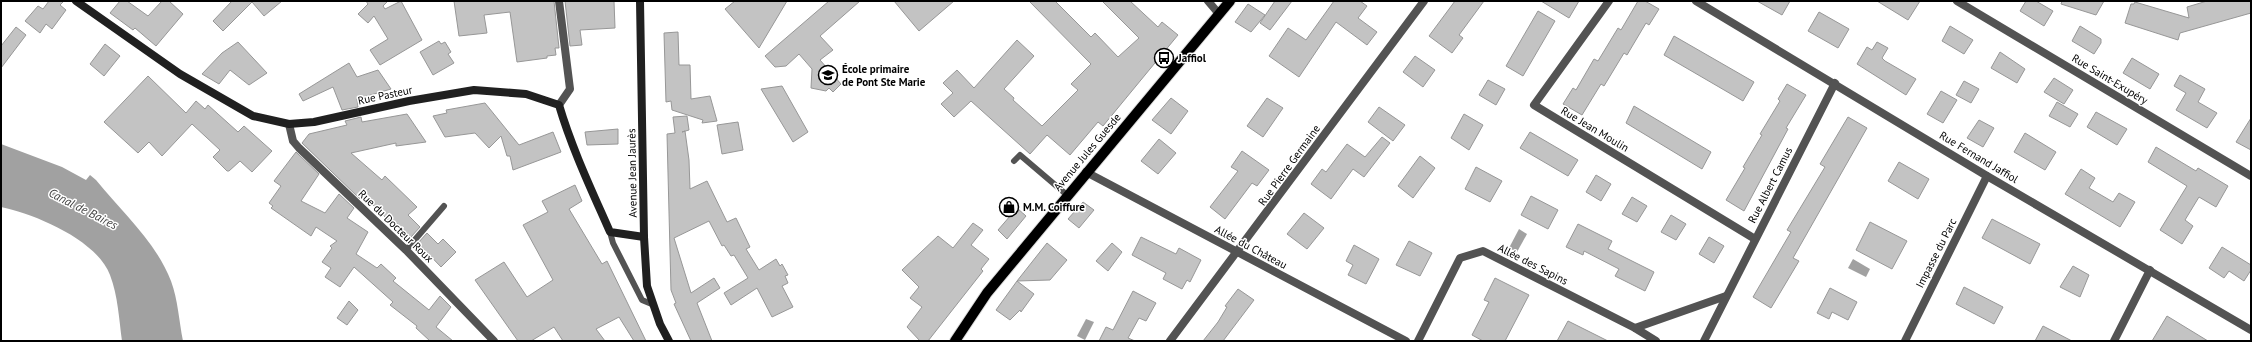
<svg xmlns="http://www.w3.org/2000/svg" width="2252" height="342" viewBox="0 0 2252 342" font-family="'PT Sans',sans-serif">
<rect width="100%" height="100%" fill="#fff"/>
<g fill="#a1a1a1">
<path d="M1 144 62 167 86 180 90 175 96 180C122 212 156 242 171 281 178 300 179 321 183 341H122C119 319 118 296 110 275 97 240 35 214 1 207Z"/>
<polygon points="1519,229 1527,234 1517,252 1509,248"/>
<polygon points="1853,259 1870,269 1866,277 1848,268"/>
<polygon points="1086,319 1094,322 1085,340 1077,336"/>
</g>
<g fill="#c3c3c3" stroke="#979797">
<polygon points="49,1 64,1 60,5 66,10 52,29 46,24 40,33 25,21 38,6 43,9"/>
<polygon points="120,1 127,1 148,16 162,1 169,1 183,14 156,46 135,28 133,30 110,13"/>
<polygon points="232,1 282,1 264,16 252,2 223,31 213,21"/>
<polygon points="366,1 388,1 383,6 385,9 401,1 422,40 380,65 370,50 388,39 374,16 368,23 358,14 368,4"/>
<polygon points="454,1 554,1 559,48 555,48 556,55 547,56 547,58 517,62 510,12 484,15 487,33 459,36"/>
<polygon points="565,1 614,1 615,28 580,30 582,45 570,46"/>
<polygon points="735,1 787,1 759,48 725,9"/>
<polygon points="829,1 860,1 820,36 833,50 820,60 841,84 833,92 829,88 826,91 811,88 812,69 799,54 786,66 775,67 765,56"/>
<polygon points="894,1 954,1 919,31"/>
<polygon points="1029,1 1055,1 1091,37 1095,33 1118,57 1139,38 1102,1 1130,1 1158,27 1162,22 1178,35 1103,126 1098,122 1070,155 1047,135 1030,154 971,101 954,117 941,104 953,93 943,83 957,70 974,88 1017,40 1034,56 1004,89 1014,98 1013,100 1042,126 1078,90 1071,84 1091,64"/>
<polygon points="1275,1 1292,1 1270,30 1260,23"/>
<polygon points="1334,1 1360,1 1367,6 1358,18 1377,32 1367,45 1336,22 1299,77 1269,56 1288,28 1306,40"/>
<polygon points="1455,1 1484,1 1459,35 1463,38 1452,53 1429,36"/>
<polygon points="1541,1 1579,1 1569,18"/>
<polygon points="1638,1 1645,1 1659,9 1649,25 1646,23 1627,55 1624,53 1604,86 1601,84 1582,115 1563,104 1573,88 1576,90 1594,59 1598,61 1618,28 1621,30"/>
<polygon points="1757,1 1790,1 1782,15"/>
<polygon points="1877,1 1920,1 1908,20"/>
<polygon points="2026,1 2036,1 2053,11 2044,26 2020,11"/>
<polygon points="2062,1 2104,1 2096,15 2061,4"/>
<polygon points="2207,1 2251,1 2251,13 2180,33 2178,40 2125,23 2131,4 2134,4 2135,2 2189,18 2187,7"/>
<polygon points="1248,4 1265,15 1251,32 1235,22"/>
<polygon points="1538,11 1555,21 1523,76 1506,66"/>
<polygon points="1819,12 1849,29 1838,48 1808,31"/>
<polygon points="1950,26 1973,40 1964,54 1942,41"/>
<polygon points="2080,26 2101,39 2101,43 2094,54 2072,41"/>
<polygon points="16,27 26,35 1,68 1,46"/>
<polygon points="678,32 679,65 690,65 691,99 710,96 717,121 702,123 703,120 672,110 671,101 666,102 664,33"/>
<polygon points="1674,36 1754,82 1743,101 1664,55"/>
<polygon points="439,41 441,44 445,42 451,52 448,54 454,63 433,75 420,52"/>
<polygon points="238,42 267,73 249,85 230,70 219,84 202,74 222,53"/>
<polygon points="1877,42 1888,48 1882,58 1885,61 1916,79 1906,95 1857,64 1867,47 1872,50"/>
<polygon points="105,44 120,56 104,76 90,64"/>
<polygon points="2000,52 2025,69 2017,83 1991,68"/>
<polygon points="1415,56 1435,70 1423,87 1403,72"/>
<polygon points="2132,58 2159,74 2150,89 2123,73"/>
<polygon points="349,63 357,77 378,70 391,89 357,99 358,107 342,110 333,87 303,101 299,94"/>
<polygon points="2180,75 2205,89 2198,102 2217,113 2207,128 2176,110 2186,93 2174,86"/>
<polygon points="148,76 186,113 196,101 205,109 208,105 238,132 244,126 272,151 252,172 240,161 229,171 227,171 213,157 220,150 192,124 162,156 149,142 138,153 104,122"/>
<polygon points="2054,78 2073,90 2064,104 2044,92"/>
<polygon points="1488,80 1505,89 1496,105 1479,95"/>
<polygon points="1964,81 1979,89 1971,103 1956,95"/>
<polygon points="1787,84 1806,95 1786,128 1788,129 1744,211 1726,200 1745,168 1743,167 1762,135 1760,134 1780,101 1778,99"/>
<polygon points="782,86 808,132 793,142 761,89"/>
<polygon points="1941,91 1957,100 1943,123 1927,114"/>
<polygon points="1171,98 1188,111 1171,134 1152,120"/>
<polygon points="1267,98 1283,108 1263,137 1247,126"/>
<polygon points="2057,102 2078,114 2070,127 2049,116"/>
<polygon points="485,103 519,145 553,132 561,152 513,170 510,156 507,156 501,136 489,148 475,133 445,137 433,116 447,113 446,110"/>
<polygon points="1634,106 1711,152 1702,169 1626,123"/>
<polygon points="1379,107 1405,125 1393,141 1368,122"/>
<polygon points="2096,112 2127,129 2117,145 2087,127"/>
<polygon points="407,114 426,142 396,146 396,143 351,153 382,180 385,176 417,207 408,215 420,227 411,237 391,218 389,221 365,197 363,196 360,199 302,143 309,134 347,125 345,121 361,117 362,122"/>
<polygon points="1464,114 1483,125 1469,150 1451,138"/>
<polygon points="687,116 689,130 682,132 685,131 689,160 690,189 707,181 727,222 736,218 750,247 746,249 759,270 776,259 780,266 782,264 788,275 785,276 788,283 782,286 793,307 772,317 757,288 731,305 724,293 748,278 734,255 731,256 724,245 722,246 709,221 674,238 691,293 714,278 720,288 697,303 712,341 691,341 674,304 676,303 671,290 667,134 675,133 673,117"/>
<polygon points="1848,117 1867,128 1793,258 1799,261 1771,308 1753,297 1791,232 1787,230 1825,167 1820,164"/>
<polygon points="2251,118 2251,150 2236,142"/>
<polygon points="1979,120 1994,128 1983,147 1967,138"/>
<polygon points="738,122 743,150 722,154 717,125"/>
<polygon points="618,129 618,144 587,145 585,132"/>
<polygon points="1530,132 1578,160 1568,176 1520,148"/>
<polygon points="2025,133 2056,152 2045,170 2014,152"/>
<polygon points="1382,137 1390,143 1364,177 1353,169 1331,199 1311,184 1322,169 1326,172 1347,144 1365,157"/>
<polygon points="1159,139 1176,153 1158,174 1141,161"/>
<polygon points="2156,147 2196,171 2198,168 2228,186 2216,207 2199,197 2185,220 2193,226 2182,244 2160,230 2187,186 2148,162"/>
<polygon points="1242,151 1269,170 1257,186 1252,183 1225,219 1210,207 1238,171 1231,167"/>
<polygon points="296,152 319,174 301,201 325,213 339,194 354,208 347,218 368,232 356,254 377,268 381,264 396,278 393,281 429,310 440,296 451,307 436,327 453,341 430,341 416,328 417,326 390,305 393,302 354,267 340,287 325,277 331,268 322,262 332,248 330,246 337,241 316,227 311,236 271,208 273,206 269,203 281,186 274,181"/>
<polygon points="1420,156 1435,168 1413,198 1398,186"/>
<polygon points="1899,162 1929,179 1918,199 1888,181"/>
<polygon points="1476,167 1502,181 1490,202 1465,189"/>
<polygon points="2081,169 2095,178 2089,188 2113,202 2119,193 2135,202 2120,227 2065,194"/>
<polygon points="1596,175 1611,184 1601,201 1586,192"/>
<polygon points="575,185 582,201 569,209 602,264 607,261 646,341 634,341 619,317 596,329 605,341 563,341 554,327 531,341 518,341 475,280 504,262 527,297 553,280 523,225 548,212 542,201"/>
<polygon points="1531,196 1558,210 1548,229 1521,215"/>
<polygon points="1632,197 1647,206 1637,222 1622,214"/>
<polygon points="1083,202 1094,210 1079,228 1068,219"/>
<polygon points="1017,208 1026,216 1007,239 998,230"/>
<polygon points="1304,213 1324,228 1307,249 1287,234"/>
<polygon points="1671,215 1686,224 1676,240 1661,232"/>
<polygon points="1992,219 2040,244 2030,264 1982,238"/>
<polygon points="1870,222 1907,241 1892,269 1856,250"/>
<polygon points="973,223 983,230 971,245 989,259 981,269 983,271 928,341 920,341 907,327 922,307 910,298 919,287 902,270 938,236 953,248"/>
<polygon points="1578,224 1612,241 1608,249 1654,272 1645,291 1615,276 1619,269 1584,251 1583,255 1566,247"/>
<polygon points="427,233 438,244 443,239 456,252 441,267 418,243"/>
<polygon points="1141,237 1176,254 1179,248 1201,260 1190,282 1187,280 1182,289 1163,279 1166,273 1132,255"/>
<polygon points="1709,237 1724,246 1714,263 1699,254"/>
<polygon points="1409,241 1432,253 1420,276 1396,265"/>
<polygon points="1047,243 1067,260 1050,280 1017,281"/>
<polygon points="1112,243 1122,252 1108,271 1096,261"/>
<polygon points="1354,245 1379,259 1366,284 1348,275 1353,265 1346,261"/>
<polygon points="2222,247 2251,265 2251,270 2244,281 2229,271 2224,278 2209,268"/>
<polygon points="2073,266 2089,275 2080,297 2060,287"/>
<polygon points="1495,278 1529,295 1505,341 1483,341 1472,335 1489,302 1484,300"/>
<polygon points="1017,281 1034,294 1021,312 1020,310 1010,320 996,310"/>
<polygon points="1964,287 2003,307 1994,324 1956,304"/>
<polygon points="1830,288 1857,302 1848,320 1832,312 1829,319 1817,313"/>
<polygon points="1238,289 1254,300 1223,341 1203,341 1218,322 1227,307 1225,306"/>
<polygon points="1133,291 1156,303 1146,321 1139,318 1128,338 1135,341 1099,341 1106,327 1113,330"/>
<polygon points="349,301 358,310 347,325 337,318"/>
<polygon points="2167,316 2208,341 2152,341"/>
<polygon points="1568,321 1608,341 1557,341"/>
<polygon points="2043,326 2072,341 2035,341"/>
</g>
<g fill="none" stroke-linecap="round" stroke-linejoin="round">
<defs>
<polyline id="primary" points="955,341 987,293 1230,1"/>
</defs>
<use href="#primary" stroke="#dbdbdb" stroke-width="12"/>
<g stroke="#535353" stroke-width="6">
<polyline points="1014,161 1020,155 1067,195"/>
<polyline points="610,232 613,243 642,300 654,305"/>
<polyline points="406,250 444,206"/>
</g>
<g stroke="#535353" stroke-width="8">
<polyline points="559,1 570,89 559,105"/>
<polyline points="1208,1 1219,14"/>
<polyline points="1609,1 1534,105 1755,239"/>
<polyline points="1696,1 1987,176 2251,330"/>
<polyline points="1957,1 2251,176"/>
<polyline points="289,124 293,141 299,148 406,250 494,341"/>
<polyline points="1086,172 1406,341"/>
<polyline points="1635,328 1726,296"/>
<polyline points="1170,341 1424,1"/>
<polyline points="1418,341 1460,258 1483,251 1635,328 1656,341"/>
<polyline points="1704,341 1835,83"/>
<polyline points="1905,341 1987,176"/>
<polyline points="2114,341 2150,270"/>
</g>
<g stroke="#202020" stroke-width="8">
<path d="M76 1 180 74 253 116 289 124 314 122 409 101 474 90 526 94 559 105C572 149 592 191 610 232L644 237"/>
<polyline points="640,1 644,237 647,286 660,324 669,341"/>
</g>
<use href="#primary" stroke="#000" stroke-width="10"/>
</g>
<defs>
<symbol id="bus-ring" viewBox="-11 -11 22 22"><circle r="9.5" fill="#fff" stroke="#000" stroke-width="1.5"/><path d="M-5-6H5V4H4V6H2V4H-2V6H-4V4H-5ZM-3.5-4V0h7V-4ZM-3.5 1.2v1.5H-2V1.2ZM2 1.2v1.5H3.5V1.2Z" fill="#000"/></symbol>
<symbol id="school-ring" viewBox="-11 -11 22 22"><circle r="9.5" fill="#fff" stroke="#000" stroke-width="1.5"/><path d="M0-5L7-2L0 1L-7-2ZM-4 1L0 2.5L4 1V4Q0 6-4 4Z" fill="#000"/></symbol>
<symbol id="shop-ring" viewBox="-11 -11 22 22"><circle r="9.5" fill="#fff" stroke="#000" stroke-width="1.5"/><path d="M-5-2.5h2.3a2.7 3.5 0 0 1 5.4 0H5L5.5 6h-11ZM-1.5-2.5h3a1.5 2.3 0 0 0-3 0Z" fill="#000"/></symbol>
</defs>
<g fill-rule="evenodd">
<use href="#bus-ring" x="1153" y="47" width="22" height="22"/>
<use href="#school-ring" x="817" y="64" width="22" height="22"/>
<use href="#shop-ring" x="998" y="196" width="22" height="22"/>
</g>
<g text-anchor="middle" stroke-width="3" stroke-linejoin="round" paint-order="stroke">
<g font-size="11" font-weight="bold" fill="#000" stroke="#fff" text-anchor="start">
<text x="1178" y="62">Jaffiol</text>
<text x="842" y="73">École primaire<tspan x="842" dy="13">de Pont Ste Marie</tspan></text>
<text x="1023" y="211">M.M. Coiffure</text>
</g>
<g font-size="11" fill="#000" stroke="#fff">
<text transform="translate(2110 79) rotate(31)" y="4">Rue Saint-Exupéry</text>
<text transform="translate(385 95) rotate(-12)" y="4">Rue Pasteur</text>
<text transform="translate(1595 129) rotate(31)" y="4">Rue Jean Moulin</text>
<text transform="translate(1087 152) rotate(-50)" y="4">Avenue Jules Guesde</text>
<text transform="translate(1979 157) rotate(31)" y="4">Rue Fernand Jaffiol</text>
<text transform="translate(1289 165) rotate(-54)" y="4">Rue Pierre Germaine</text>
<text transform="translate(632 173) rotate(-91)" y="4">Avenue Jean Jaurès</text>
<text transform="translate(1770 185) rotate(-63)" y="4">Rue Albert Camus</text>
<text transform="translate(396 226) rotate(44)" y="4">Rue du Docteur Roux</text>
<text transform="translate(1251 247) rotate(28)" y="4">Allée du Château</text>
<text transform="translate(1936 253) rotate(-63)" y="4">Impasse du Parc</text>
<text transform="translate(1533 264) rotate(27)" y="4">Allée des Sapins</text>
</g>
<g font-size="12" font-style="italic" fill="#424242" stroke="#fff">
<text transform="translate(83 209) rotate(27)" y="4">Canal de Baires</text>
</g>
</g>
<rect width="2252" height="342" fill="none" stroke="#000000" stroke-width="4"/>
</svg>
